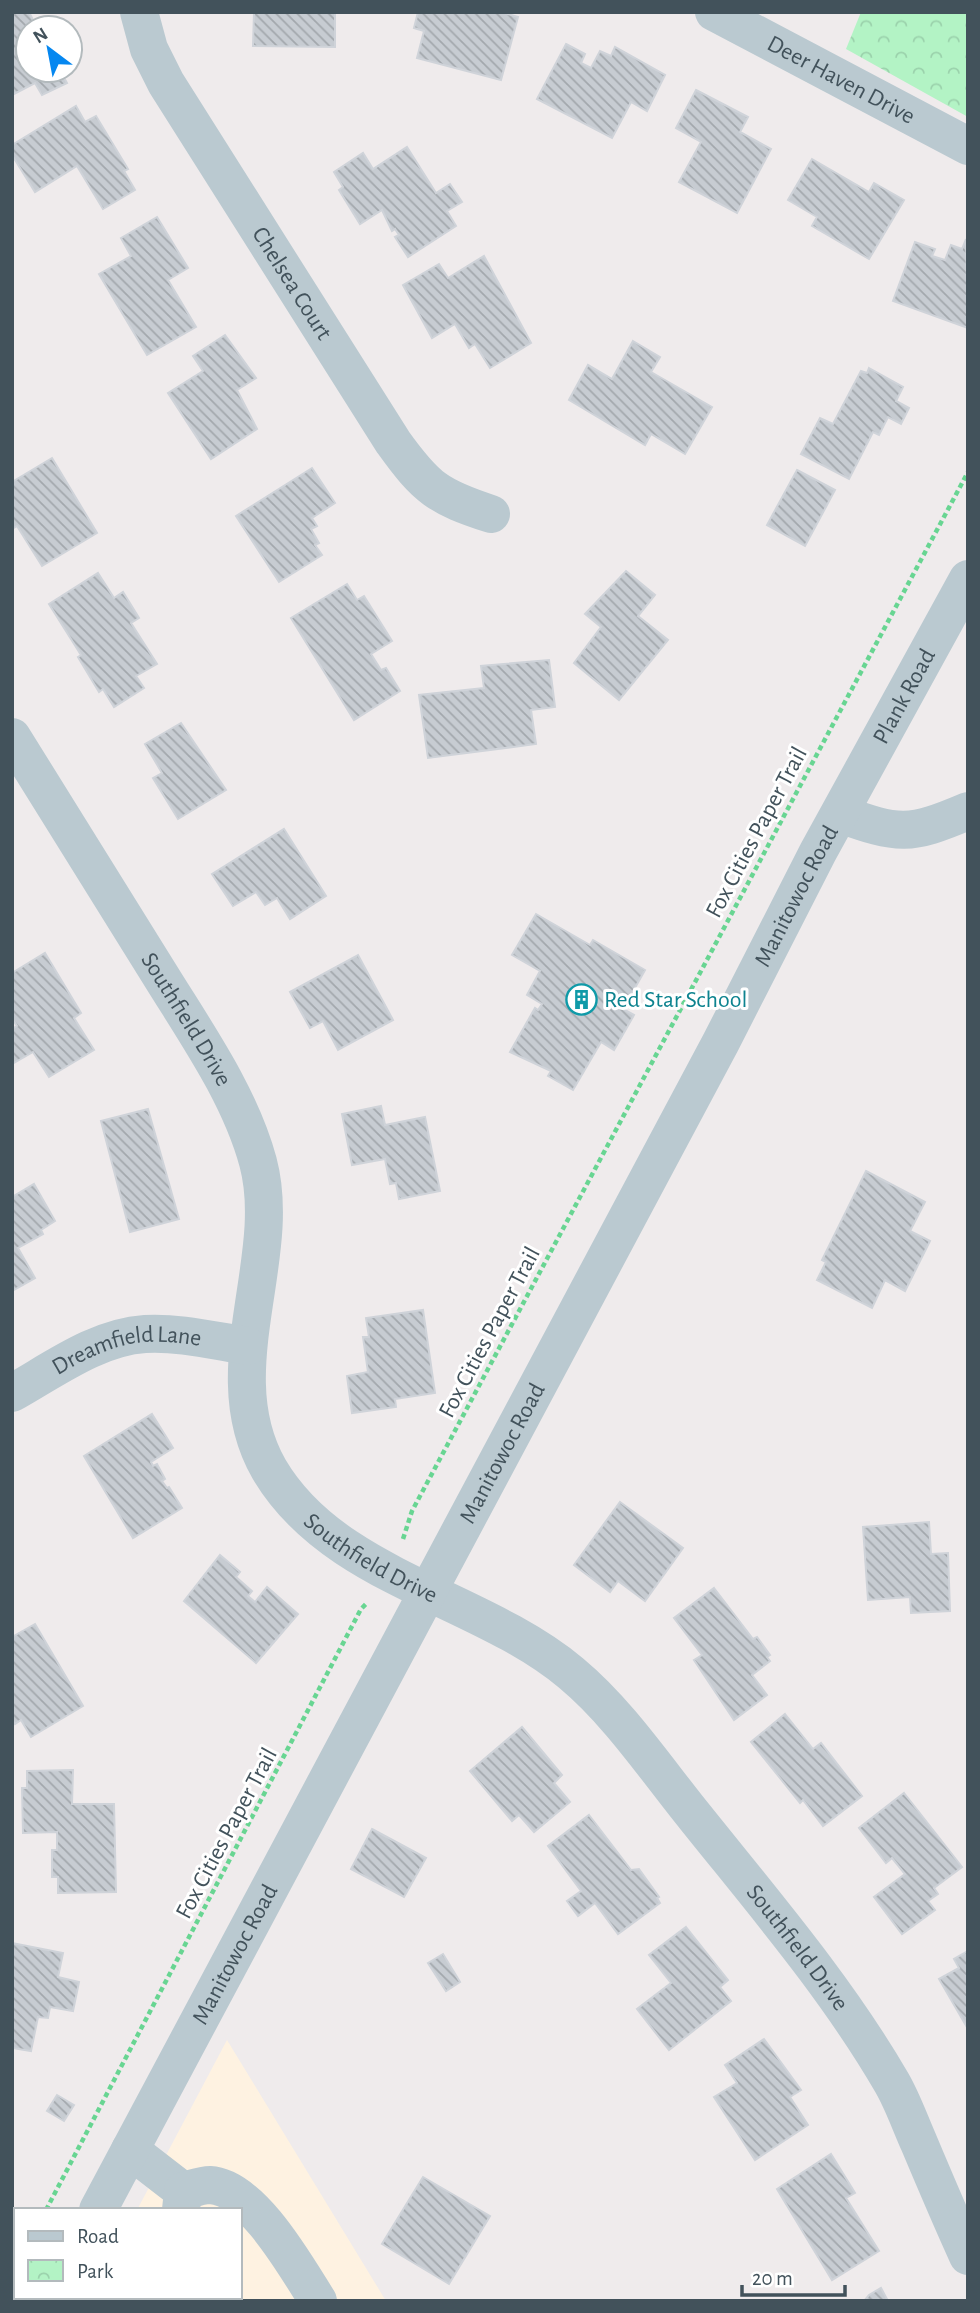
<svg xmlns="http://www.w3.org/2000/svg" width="980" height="2313" viewBox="0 0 980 2313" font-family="'Alegreya Sans',sans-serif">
<defs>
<pattern id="park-crowns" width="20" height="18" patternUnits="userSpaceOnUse" patternTransform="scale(1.75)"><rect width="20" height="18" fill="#b3f3c5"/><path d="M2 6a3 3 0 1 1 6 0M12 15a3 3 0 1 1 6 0" fill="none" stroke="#9bd2ac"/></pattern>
<pattern id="building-back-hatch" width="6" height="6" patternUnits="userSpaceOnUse" patternTransform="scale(1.75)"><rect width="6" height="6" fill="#c7ccd2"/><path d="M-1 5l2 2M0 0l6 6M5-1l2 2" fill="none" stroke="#a3a8ad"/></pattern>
</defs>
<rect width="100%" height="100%" fill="#efebec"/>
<polygon fill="#fef2e1" points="227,2040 386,2301 88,2301 90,2297 240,2297 240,2210 137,2210"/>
<polygon fill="url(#park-crowns)" points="861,12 968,12 968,117 846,49"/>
<g fill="url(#building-back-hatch)" stroke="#cfd3d9" stroke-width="2">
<polygon points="12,12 29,12 37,28 28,28 28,70 60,70 67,83 42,95 35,83 12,95"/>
<polygon points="254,12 335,12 335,47 253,46"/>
<polygon points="418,12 501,12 518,17 501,80 417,58 424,31 414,28"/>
<polygon points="566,44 585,54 581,63 591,68 600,51 611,56 615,47 665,75 647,111 631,102 612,138 537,99"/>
<polygon points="696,90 748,117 740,132 771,149 737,213 679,182 701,142 676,128"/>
<polygon points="76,106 85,122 96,116 128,169 124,171 135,190 103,209 77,166 35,192 12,155 12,145"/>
<polygon points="407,147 436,193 450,184 462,202 447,211 456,226 408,257 395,237 399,235 395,229 392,231 382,210 360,224 339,190 343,187 334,172 363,153 373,169"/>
<polygon points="812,159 869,192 874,183 904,200 869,259 812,226 817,217 788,200"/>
<polygon points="157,217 188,268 168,280 196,327 147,355 99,274 131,256 121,238"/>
<polygon points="966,239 968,328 893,301 915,242 935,249 932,256 945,260 951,245 962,249"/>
<polygon points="484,256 531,343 490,368 475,344 469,348 455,324 432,338 403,285 439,264 448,278"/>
<polygon points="225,335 256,378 237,390 257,429 211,459 168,393 203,371 193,356"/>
<polygon points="633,341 660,357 651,372 712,407 685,454 651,434 645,445 569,400 588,365 612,379"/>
<polygon points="869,368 903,387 896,401 909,408 901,424 888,417 879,435 873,432 849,479 801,454 820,418 833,424 861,371 867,373"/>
<polygon points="52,458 97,533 42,566 17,526 12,529 12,482"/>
<polygon points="312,468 335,503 312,518 317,526 311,529 319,543 315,545 322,555 279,582 236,516"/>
<polygon points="797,470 835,490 805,546 767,525"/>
<polygon points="626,571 655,595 638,616 668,640 619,700 574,663 601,627 585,614"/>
<polygon points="98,573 114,598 123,592 139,618 131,623 157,664 136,676 144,688 114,707 103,689 99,692 78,657 81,655 49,604"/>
<polygon points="347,584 357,600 364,596 392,641 371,654 381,670 386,668 400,691 354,720 291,618"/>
<polygon points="549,660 555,707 531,710 536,744 428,758 419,695 484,688 481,666"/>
<polygon points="181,723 226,790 178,819 153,778 162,773 145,744"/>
<polygon points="284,829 326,896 290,919 277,898 265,905 256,892 233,906 212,874"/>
<polygon points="536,914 590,945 593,940 645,970 623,1009 634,1015 614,1050 601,1042 573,1090 548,1076 551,1071 510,1052 535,1008 538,1010 542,1004 527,995 540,971 512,955"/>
<polygon points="45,953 81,1013 74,1018 94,1050 49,1077 33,1052 12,1064 12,1029 17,1026 12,1018 12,973"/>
<polygon points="358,955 393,1020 338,1050 323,1021 310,1028 290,992"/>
<polygon points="381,1106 385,1125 425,1117 440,1191 399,1199 396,1183 390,1184 385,1159 352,1165 342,1114"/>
<polygon points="148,1109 179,1219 130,1232 101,1121"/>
<polygon points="866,1171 925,1202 910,1231 930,1241 905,1291 885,1280 872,1308 817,1280 826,1262 822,1260"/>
<polygon points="34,1184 55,1221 41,1230 43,1234 18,1248 35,1278 12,1291 12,1197"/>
<polygon points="423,1310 435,1393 395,1399 396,1407 352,1413 347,1376 368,1372 363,1337 369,1337 366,1318"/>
<polygon points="152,1414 173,1448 151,1462 153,1466 157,1464 165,1479 162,1481 167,1488 169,1487 182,1508 133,1538 84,1456"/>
<polygon points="620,1502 683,1548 645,1601 618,1581 610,1592 574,1565"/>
<polygon points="929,1522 931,1554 948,1553 950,1611 911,1613 910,1597 868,1600 863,1527"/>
<polygon points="220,1555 240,1572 236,1577 252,1591 248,1596 255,1602 267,1587 298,1614 256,1663 184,1601"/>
<polygon points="714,1588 753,1639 757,1637 770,1655 767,1657 770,1661 752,1675 767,1695 734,1720 694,1660 702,1655 674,1618"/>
<polygon points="35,1624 83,1706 31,1737 21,1720 15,1724 12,1719 12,1637"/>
<polygon points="785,1714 813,1749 821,1743 862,1796 823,1826 803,1800 800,1803 751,1742"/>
<polygon points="522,1727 562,1775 554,1783 570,1802 534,1832 519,1815 512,1821 470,1771"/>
<polygon points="73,1770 72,1804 114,1804 116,1892 58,1893 58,1877 52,1877 52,1850 57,1850 57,1832 23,1833 22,1788 27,1788 27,1771"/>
<polygon points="904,1793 962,1867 934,1888 938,1894 928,1901 935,1910 902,1934 874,1897 905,1874 892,1858 886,1863 859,1828"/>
<polygon points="589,1815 631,1870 639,1869 659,1897 657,1898 660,1903 618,1934 595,1903 578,1916 567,1901 581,1891 548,1846"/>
<polygon points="372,1829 426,1858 404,1897 351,1869"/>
<polygon points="686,1927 728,1980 720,1987 731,2001 669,2050 637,2009 671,1983 649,1955"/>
<polygon points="12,1943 63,1953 58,1977 79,1982 73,2011 50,2007 48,2018 38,2017 31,2051 12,2048"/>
<polygon points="968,1951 968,2029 939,1979 959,1968 954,1959"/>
<polygon points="443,1954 460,1982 446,1991 428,1963"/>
<polygon points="764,2039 801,2090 790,2097 808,2125 755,2160 714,2097 737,2083 725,2065"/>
<polygon points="57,2095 74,2105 64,2121 47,2111"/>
<polygon points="831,2154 855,2193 846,2198 879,2251 832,2280 777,2189"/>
<polygon points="423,2177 490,2216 449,2284 382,2244"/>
<polygon points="881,2288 888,2301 864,2301 869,2295"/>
</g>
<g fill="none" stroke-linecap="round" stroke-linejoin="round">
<g stroke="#68d592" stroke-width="4.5" stroke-dasharray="5 3.5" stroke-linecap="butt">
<polyline points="403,1539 412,1511 968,472"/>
<polyline points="46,2210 361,1609 368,1602"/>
<polyline points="12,2272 16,2266"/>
</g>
<g stroke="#bac9d0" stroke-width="38">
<path id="s1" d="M139 12 149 49 166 83 393 442C426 488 438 497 491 514"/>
<path id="s2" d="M714 12 968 146"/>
<path id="s3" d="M12 737C62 817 112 898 162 978 198 1036 240 1096 258 1162 284 1259 213 1372 269 1469 333 1578 479 1596 571 1673 619 1713 656 1769 695 1817 763 1902 837 1988 892 2083 903 2102 910 2123 919 2143 935 2181 951 2219 968 2256"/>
<path d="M840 814C899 835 909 836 968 811"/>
<path id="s4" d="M12 1393C53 1370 97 1337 145 1334 179 1332 215 1341 248 1346"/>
<polyline points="130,2150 183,2191"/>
<path id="s5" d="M98 2210 721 1042 818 852 968 579"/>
<path d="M181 2210 183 2191C191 2189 202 2185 210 2185 252 2187 297 2268 318 2301"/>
<polyline points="218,2297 220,2301"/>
<polyline points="50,2301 52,2297"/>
</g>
</g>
<defs>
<symbol id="building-ring" viewBox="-11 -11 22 22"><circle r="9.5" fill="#fff" stroke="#0f9aa8" stroke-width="1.5"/><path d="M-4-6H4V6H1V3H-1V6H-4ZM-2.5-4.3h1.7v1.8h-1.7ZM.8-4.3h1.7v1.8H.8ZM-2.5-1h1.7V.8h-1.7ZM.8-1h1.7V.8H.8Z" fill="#0f9aa8"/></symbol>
</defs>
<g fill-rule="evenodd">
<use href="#building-ring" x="564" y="982" width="35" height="35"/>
</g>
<g text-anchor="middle" stroke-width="6" stroke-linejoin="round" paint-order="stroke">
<g font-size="24" fill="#42525b" stroke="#fff">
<text dy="8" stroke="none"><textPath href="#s2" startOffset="144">Deer Haven Drive</textPath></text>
<text dy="8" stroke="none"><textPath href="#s1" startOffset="313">Chelsea Court</textPath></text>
<text dy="8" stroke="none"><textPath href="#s5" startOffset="1715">Plank Road</textPath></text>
<text transform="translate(756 832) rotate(-62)" y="8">Fox Cities Paper Trail</text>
<text dy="8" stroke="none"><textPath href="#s5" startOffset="1488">Manitowoc Road</textPath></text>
<text dy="8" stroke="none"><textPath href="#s3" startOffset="332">Southfield Drive</textPath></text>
<text transform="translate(489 1332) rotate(-62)" y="8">Fox Cities Paper Trail</text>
<text dy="8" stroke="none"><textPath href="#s4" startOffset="126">Dreamfield Lane</textPath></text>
<text dy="8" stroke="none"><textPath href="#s5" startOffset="858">Manitowoc Road</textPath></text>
<text dy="8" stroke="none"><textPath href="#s3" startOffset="942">Southfield Drive</textPath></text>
<text transform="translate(226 1833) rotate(-62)" y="8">Fox Cities Paper Trail</text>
<text dy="8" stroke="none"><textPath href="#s3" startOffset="1530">Southfield Drive</textPath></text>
<text dy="8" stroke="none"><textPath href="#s5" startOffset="290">Manitowoc Road</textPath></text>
</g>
<g font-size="24" fill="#0d838f" stroke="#fff" text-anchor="start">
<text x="604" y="1007">Red Star School</text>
</g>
</g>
<rect width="980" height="2313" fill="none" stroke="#42525b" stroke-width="28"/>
<rect x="14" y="2208" width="228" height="91" fill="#ffffff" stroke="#b3babd" stroke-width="2"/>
<rect x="28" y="2231" width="35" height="10" fill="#bac9d0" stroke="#b3babd" stroke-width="2"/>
<text x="77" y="2243" font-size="21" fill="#42525b">Road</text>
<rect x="28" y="2260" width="35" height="21" fill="url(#park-crowns)" stroke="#b3babd" stroke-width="2"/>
<text x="77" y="2278" font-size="21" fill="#42525b">Park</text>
<g transform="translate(49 49) rotate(328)"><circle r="33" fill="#ffffff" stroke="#b3babd" stroke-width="2"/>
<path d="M0-5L12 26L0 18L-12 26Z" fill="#0587f0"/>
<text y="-10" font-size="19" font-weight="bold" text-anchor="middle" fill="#42525b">N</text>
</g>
<path d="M742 2285v10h103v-10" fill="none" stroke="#42525b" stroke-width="3.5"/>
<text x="752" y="2285" font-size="21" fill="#42525b" stroke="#ffffff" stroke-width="5" paint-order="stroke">20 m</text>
</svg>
